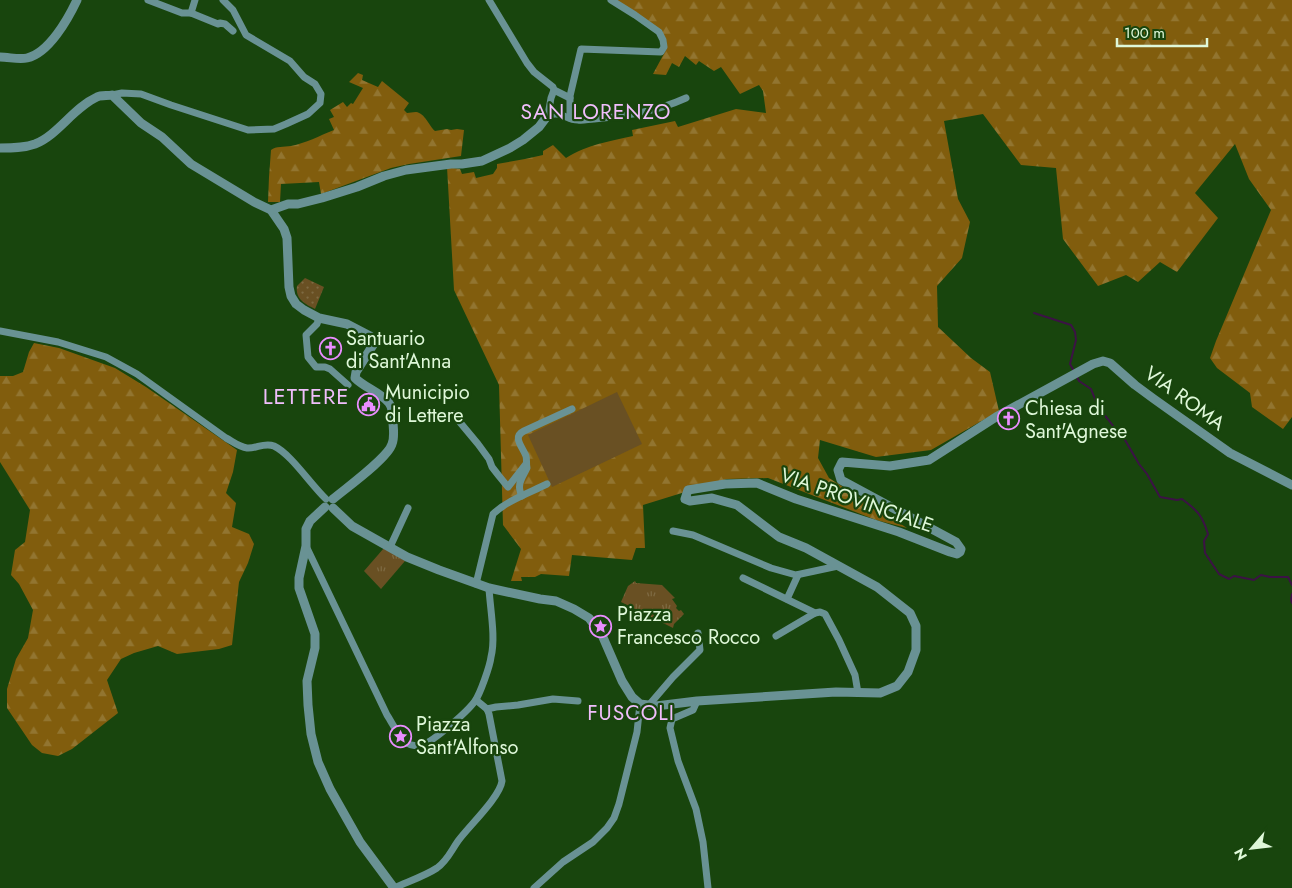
<svg xmlns="http://www.w3.org/2000/svg" width="1292" height="888" viewBox="0 0 1292 888" font-family="Jost,sans-serif">
<defs>
<pattern id="grass-tufts" width="24" height="20" patternUnits="userSpaceOnUse" patternTransform="scale(1.25)"><rect width="24" height="20" fill="#695023"/><path d="M3 7l-1-3M5 7V3M7 7l1-3M15 17l-1-3M17 17v-4M19 17l1-3" fill="none" stroke="#7e6a42"/></pattern>
<pattern id="forest-firs" width="22" height="20" patternUnits="userSpaceOnUse" patternTransform="scale(1.25)"><rect width="22" height="20" fill="#815d0d"/><path d="M5 1l3.5 6h-7zM16 11l3.5 6h-7z" fill="#927530"/></pattern>
<pattern id="park-dots" width="8" height="8" patternUnits="userSpaceOnUse" patternTransform="scale(1.25)"><rect width="8" height="8" fill="#695023"/><path d="M2 2h.1M6 6h.1" fill="none" stroke="#7e6a42" stroke-width="1.8" stroke-linecap="round"/></pattern>
</defs>
<rect width="100%" height="100%" fill="#18450d"/>
<g fill="url(#grass-tufts)">
<polygon points="384,548 405,561 381,589 364,571"/>
<polygon points="635,581 636,583 662,585 675,598 672,599 677,606 676,608 679,611 681,610 684,614 674,624 673,628 621,602 628,586"/>
</g>
<g fill="url(#forest-firs)">
<path d="M616 0H1292V417L1283 429 1252 407 1250 393 1217 368 1210 358 1216 341 1271 210 1249 179 1235 144 1195 193 1218 218 1177 272 1160 262 1138 282 1126 275 1098 286 1063 239 1056 168 1021 165 983 114 944 121 958 199 970 222 962 258 937 286 938 327 971 358 990 372 999 411 931 450 876 457 820 440 818 458 829 478 907 528 876 520 768 478 727 479 643 505 645 548H636L632 560 572 555 569 576 541 574 535 577H521L522 581H511L521 549 503 525 499 385 454 290 447 167 460 169 462 174 474 172 476 178 493 174 497 168V164L525 159 543 155V151L553 145 566 158C589 144 607 142 633 136L632 130 675 121 678 127 736 109 766 113 763 91 759 85 740 94 721 67 714 71 699 61 696 65 685 56 679 67 672 63 666 75 653 74 667 48 666 39Z"/>
<path d="M358 73 363 75 362 80 378 87 382 81 409 103 404 110 407 113C410 113 412 112 416 112 425 113 429 126 435 131L447 129 451 130 457 129 464 130 461 156 409 164 391 168 321 194 319 182 281 184 280 202H268L269 177 271 150C276 146 284 147 291 146 306 143 319 136 334 130L329 119 334 117 330 110 343 102 347 107 351 103 353 104 363 88 349 82Z"/>
<polygon points="34,343 59,348 115,368 146,387 237,450 233,472 226,493 236,503 232,527 249,534 254,544 248,563 239,582 232,645 219,649 177,654 158,646 134,653 121,659 107,680 118,713 72,749 58,756 42,753 32,745 7,708 7,689 16,659 28,638 33,610 19,584 11,575 15,550 25,542 30,510 0,462 0,376 13,376 23,372 29,352"/>
</g>
<path fill="url(#park-dots)" d="M305 278 324 287 315 309C305 304 295 299 297 286Z"/>
<polygon fill="#695023" points="617,392 642,444 552,487 528,435"/>
<g fill="none" stroke-linecap="round" stroke-linejoin="round">
<g stroke="#3c1245" stroke-width="2">
<polyline points="1034,313 1071,325 1075,332 1076,340 1070,364 1074,371"/>
<path d="M1077 377 1079 381 1091 389 1099 409 1107 418 1117 431 1121 433 1139 464 1147 474 1160 497 1177 500 1182 499C1198 511 1202 515 1208 534L1204 541 1205 553 1219 574 1229 579 1234 576 1254 580 1261 575 1270 577H1288L1292 585"/>
<polyline points="1292,594 1291,600 1292,603"/>
</g>
<g stroke="#699294" stroke-width="7">
<polyline points="148,0 182,13 191,13 195,0"/>
<polyline points="489,0 527,63 534,72 553,87 554,90 570,98"/>
<polyline points="191,13 218,24 220,23 225,24 233,31"/>
<path d="M554 90 551 98 548 115C564 111 565 120 578 120 583 121 589 119 594 119 627 116 655 112 686 98"/>
<polyline points="112,95 122,93 141,94 171,105 248,130 274,129 286,124 308,114 320,103 321,94 315,84 304,77 290,61 246,35 233,10 223,0"/>
<polyline points="570,118 570,96 581,49 661,52 664,47 663,40 659,32 635,15 611,0"/>
<polyline points="319,318 317,324 306,335 308,357 316,367 325,367 330,369 348,385"/>
<path d="M0 331 58 342 106 357 137 374 226 438C232 441 239 447 247 448 256 449 264 442 274 446 291 454 311 485 326 499"/>
<polyline points="453,414 478,444 489,459 492,467 499,476 508,487 526,464"/>
<path d="M522 496C516 485 522 478 527 468 526 463 527 460 526 456 522 446 512 437 524 431L572 409"/>
<polyline points="673,531 693,535 771,568 796,575 838,566"/>
<path d="M306 546 387 715C393 724 398 737 407 743 411 746 418 746 422 745 433 742 468 711 475 701 480 694 490 666 491 657 496 638 490 608 489 588"/>
<polyline points="390,547 408,508"/>
<polyline points="743,578 815,613"/>
<path d="M476 584 493 514C508 500 529 493 547 484"/>
<polyline points="787,599 798,575"/>
<polyline points="776,636 815,613 820,612 825,614 839,640 855,675 858,693"/>
<polyline points="697,701 693,710 672,719 670,728 678,761 696,809 703,842 708,888"/>
<polyline points="649,705 673,677 700,650 698,633"/>
<polyline points="487,709 496,707 518,705 553,699 578,701"/>
<path d="M394 888C407 882 425 876 437 868 447 861 451 851 458 841 469 826 500 797 502 781L489 714 487 709 476 700"/>
<polyline points="534,888 563,862 593,842 607,828 614,818 619,804 637,732 640,704"/>
</g>
<g stroke="#699294" stroke-width="9">
<path d="M0 57C9 57 19 60 27 58 49 53 68 19 77 0"/>
<path d="M0 148C12 148 24 148 35 144 58 135 73 108 97 97 101 95 108 96 112 95L141 123 162 137 191 164 254 202 271 210 284 229 287 238 289 287 291 296 296 304 304 310 319 318 347 324 370 336 374 340 373 345 356 372 355 378C365 388 380 392 389 403 393 408 393 415 393 421 393 428 395 437 392 444 388 458 346 488 333 499"/>
<polyline points="271,210 288,204 298,204 322,198 357,187 384,176 406,170 451,164 462,164 482,161 510,148 523,140 539,127 548,115"/>
<polyline points="325,507 310,521 306,529 306,546 299,578 299,588 315,634 315,648 307,681 308,705 311,734 318,762 330,789 360,842 394,888"/>
<polyline points="333,508 352,526 407,557 439,570 489,588 540,599 556,601 574,609 589,618 602,635 622,681 632,697 640,704 656,706 697,701 836,692 880,693 897,686 908,672 916,650 916,626 910,613 877,587 806,548 779,537 737,505 712,498 690,501 685,499 688,490 725,484 757,483 796,499 899,532 950,552 957,554 960,552 961,549 956,542 841,480 838,470 842,462 890,466 929,460 996,417 1093,364 1103,361 1110,363 1135,385 1154,399 1230,453 1292,485"/>
</g>
</g>
<defs>
<symbol id="church-ring" viewBox="-11 -11 22 22"><circle r="9.5" fill="#18450d" stroke="#e98dfe" stroke-width="1.5"/><path d="M-1.2-6h2.4v3.5h3.3v2.4h-3.3V6h-2.4V-.1h-3.3v-2.4h3.3Z" fill="#e98dfe"/></symbol>
<symbol id="civic-ring" viewBox="-11 -11 22 22"><circle r="9.5" fill="#18450d" stroke="#e98dfe" stroke-width="1.5"/><path d="M-.6-6.5H3V-4.5H.6V-3L4-1V1h2V6H-6V1h2V-1L-.6-3ZM-1.2 2.5V6h2.4V2.5Z" fill="#e98dfe"/></symbol>
<symbol id="sight-ring" viewBox="-11 -11 22 22"><circle r="9.5" fill="#18450d" stroke="#e98dfe" stroke-width="1.5"/><path d="M0-6L1.8-2.2L6-1.7L2.9 1.2L3.7 5.4L0 3.3L-3.7 5.4L-2.9 1.2L-6-1.7L-1.8-2.2Z" fill="#e98dfe"/></symbol>
</defs>
<g fill-rule="evenodd">
<use href="#church-ring" x="318" y="336" width="25" height="25"/>
<use href="#civic-ring" x="356" y="392" width="25" height="25"/>
<use href="#church-ring" x="996" y="406" width="25" height="25"/>
<use href="#sight-ring" x="588" y="614" width="25" height="25"/>
<use href="#sight-ring" x="388" y="724" width="25" height="25"/>
</g>
<g text-anchor="middle" stroke-width="4.5" stroke-linejoin="round" paint-order="stroke">
<g font-size="20" fill="#dff8d9" stroke="#18450d" text-anchor="start">
<text x="346" y="345">Santuario<tspan x="346" dy="23">di Sant'Anna</tspan></text>
<text x="385" y="399">Municipio<tspan x="385" dy="23">di Lettere</tspan></text>
<text x="1025" y="415">Chiesa di<tspan x="1025" dy="23">Sant'Agnese</tspan></text>
<text x="617" y="621">Piazza<tspan x="617" dy="23">Francesco Rocco</tspan></text>
<text x="416" y="731">Piazza<tspan x="416" dy="23">Sant'Alfonso</tspan></text>
</g>
<g font-size="20" fill="#dff8d9" stroke="#18450d">
<text transform="translate(1185 398) rotate(36)" y="7">VIA ROMA</text>
<text transform="translate(857 500) rotate(19)" y="7">VIA PROVINCIALE</text>
</g>
<g font-size="21" letter-spacing="1" fill="#f0befc" stroke="#18450d">
<text x="596" y="119">SAN LORENZO</text>
<text x="631" y="720">FUSCOLI</text>
</g>
<g font-size="22" letter-spacing="1" fill="#f0befc" stroke="#18450d">
<text x="306" y="404">LETTERE</text>
</g>
</g>
<g transform="translate(1252 848) rotate(242)" stroke="#18450d" stroke-width="4" paint-order="stroke">
<path d="M0-4L9 19L0 12L-9 19Z" fill="#dff8d9"/>
<text y="-8" font-size="14" font-weight="bold" text-anchor="middle" fill="#dff8d9">N</text>
</g>
<path d="M1117 38v8h90v-8" fill="none" stroke="#dff8d9" stroke-width="2.5"/>
<text x="1124" y="38" font-size="15" fill="#dff8d9" stroke="#18450d" stroke-width="4" paint-order="stroke">100 m</text>
</svg>
